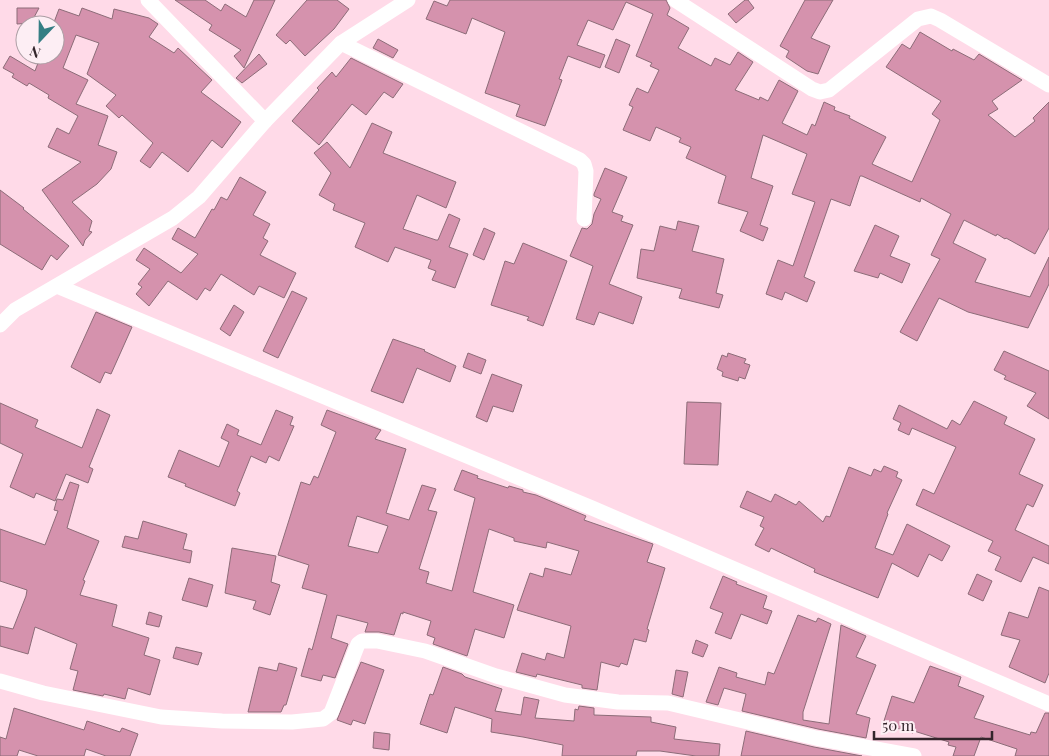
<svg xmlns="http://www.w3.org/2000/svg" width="1049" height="756" viewBox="0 0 1049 756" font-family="'Playfair Display',serif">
<rect width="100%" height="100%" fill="#ffdae8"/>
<g fill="#d592ad" stroke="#8c6c78" fill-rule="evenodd">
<polygon points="175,0 205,0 221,11 225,4 246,17 254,0 275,0 244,68 234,56 241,50 209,30 212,25"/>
<polygon points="307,0 337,0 349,9 334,29 305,56 290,40 286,44 276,35"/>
<polygon points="450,0 666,0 670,8 667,15 689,28 678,48 711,66 715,58 730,65 738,52 753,62 735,90 759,100 760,97 768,101 779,80 798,91 782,123 807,135 812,124 815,126 824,102 835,107 834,110 850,116 849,118 886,137 872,164 912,182 940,120 932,114 941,101 886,67 902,44 910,49 920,32 952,51 953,49 974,60 979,54 1022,80 992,101 998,109 988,115 1015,137 1035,121 1033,118 1049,102 1049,228 1035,254 1006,238 1005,239 997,234 996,236 964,220 953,243 986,259 975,282 1030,297 1049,257 1049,284 1028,328 968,312 939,298 917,341 900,332 940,259 931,255 951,214 921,198 920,202 862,176 860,176 850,206 831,199 804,277 815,282 807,302 785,292 782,300 766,294 778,260 793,266 815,202 792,194 807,154 763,135 751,178 773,186 760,225 768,228 763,241 740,231 748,212 718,203 726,176 686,158 691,147 679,142 681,138 656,127 650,141 623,130 633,107 629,105 637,88 648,93 659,70 650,66 652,63 636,56 653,14 626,2 613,30 588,20 577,45 605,55 600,68 568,56 559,79 562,80 545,126 516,116 520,105 485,93 505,32 472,18 466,34 426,19 434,1 447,6"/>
<polygon points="745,0 748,0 754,8 736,23 728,14"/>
<polygon points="805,0 833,0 811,38 830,46 818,74 807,71 786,57 789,51 780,46"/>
<polygon points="17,8 39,8 31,23 17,24"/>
<polygon points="82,8 112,19 114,9 149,18 158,24 149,37 174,53 178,48 212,80 201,92 241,122 222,148 212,140 188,172 162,152 150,168 140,161 153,143 122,115 119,118 106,106 116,95 87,74 99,43 76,35 63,68 88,80 76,104 108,116 98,145 117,152 111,169 97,184 72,202 92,221 89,231 92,232 85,240 83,246 42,190 81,162 48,147 57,128 69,134 78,116 48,98 49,95 29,83 27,86 12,77 14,74 3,68 10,56 35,71 41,55 55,55 55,25 53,25 59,9 79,16"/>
<polygon points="378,39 398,50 393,58 373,48"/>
<polygon points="616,39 630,45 619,73 605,67"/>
<polygon points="259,54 267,64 242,83 236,78"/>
<polygon points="351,58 403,84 393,98 384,92 366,115 352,104 319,145 292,121 319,90 317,88 332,72 336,77"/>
<polygon points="372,123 392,132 383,153 456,182 446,208 417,195 403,229 436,240 438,240 449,214 460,219 449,247 468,254 455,288 432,280 436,271 428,268 431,260 395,247 388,262 355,247 365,223 333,210 335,204 319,195 331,173 314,153 327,142 350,168"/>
<polygon points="605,168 627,177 612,212 623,216 621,221 633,225 609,284 642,297 633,324 599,312 594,325 576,319 593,266 570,256 582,228 587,229 592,224 594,214 601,199 594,196 594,194"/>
<polygon points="240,177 266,192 253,215 270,224 263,238 268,241 260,255 296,273 284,298 259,286 254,295 221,274 210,291 205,288 197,300 168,281 149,306 136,294 142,287 138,284 150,269 136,260 144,248 181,273 198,254 172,239 178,228 195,238 212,209 214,210 221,197 227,200"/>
<polygon points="0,190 24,208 23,209 69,246 57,260 51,255 42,270 0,244"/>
<polygon points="678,221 699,226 692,251 724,259 716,293 723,295 719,308 679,298 682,289 637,278 641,249 654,251 660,226 676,230"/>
<polygon points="875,225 899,236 890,256 910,264 902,283 880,273 878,278 854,271"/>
<polygon points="484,228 495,233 484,260 473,255"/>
<polygon points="523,243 567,261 543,326 527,320 529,317 491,305 505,261 514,264"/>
<polygon points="292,291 307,298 278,358 263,351"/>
<polygon points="234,305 244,312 230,336 220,329"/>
<polygon points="96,312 132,327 111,374 105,372 100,383 71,367"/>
<polygon points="393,339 425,350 424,351 456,366 450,382 417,368 403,403 371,391"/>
<polygon points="1004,351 1049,371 1049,419 1027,406 1036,393 1004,379 1006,376 994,370"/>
<polygon points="468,353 486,360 481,374 463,367"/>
<polygon points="728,353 746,359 744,363 750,365 745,379 739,377 738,381 722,376 723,372 717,369 722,355 727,357"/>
<polygon points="492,374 522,385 513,412 493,406 487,422 476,417"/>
<polygon points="974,401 1007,417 1004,424 1035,439 1019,474 1043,485 1033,507 1027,504 1015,530 1049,546 1049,564 1033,557 1021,582 995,570 1001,557 988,551 993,541 916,505 923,489 934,494 956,447 912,428 909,435 898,430 901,423 893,419 899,405 947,429 952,420 960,425"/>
<polygon points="687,402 721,403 718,465 684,464"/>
<polygon points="0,403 38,420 35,427 82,448 97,409 110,415 89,467 93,469 88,483 66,474 55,501 36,493 34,498 10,487 23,454 0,443"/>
<polygon points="276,410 293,417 290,425 294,426 279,461 269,456 266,463 251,456 237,491 240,493 235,506 185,486 186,484 168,477 179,450 219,467 229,442 221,438 227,424 239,430 237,435 261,445"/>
<path d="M327 410 381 430 375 439 406 449 386 513 409 520 422 485 436 489 428 510 437 512 419 569 429 572 426 583 452 591 475 498 454 490 462 470 478 476 477 478 508 488 509 486 523 490V492L536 495 586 516 584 520 653 544 647 562 665 568 647 629 649 630 646 642 634 639 627 665 621 663 619 667 601 662 597 690 582 688V685L537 674 536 677 516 672 522 653 545 660 547 653 564 658 571 626 517 610 530 573 543 577 545 568 571 575 579 551 547 542 546 548 514 541V538L489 529 473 592 514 605 504 638 475 629 467 656 433 644 435 638 427 635 431 621 403 612V614L401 613 394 635 379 632H365L368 623 337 615 331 638 348 644 335 678 323 675 321 681 301 676 309 648 312 650 327 595 302 588 309 565 278 555 301 482 310 485 314 476 318 478 336 432 321 425ZM357 516 388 526 378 553 348 546Z"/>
<polygon points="884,466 898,472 896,477 902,480 887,513 888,514 875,548 893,555 907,524 950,546 942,561 929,554 918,577 892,563 878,598 814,572 815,569 771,548 769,552 755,545 764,528 760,526 764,517 740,507 747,491 771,502 775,494 796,505 799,501 823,522 826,516 830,517 849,467 871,476 874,469 881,472"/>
<polygon points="70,482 79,485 67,528 99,541 83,580 85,581 80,595 117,605 112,626 149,638 144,655 160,660 150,695 128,688 125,699 104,694 103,696 73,690 78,671 70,669 77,644 35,627 28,654 0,646 0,626 13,629 26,596 27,590 0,581 0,529 45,545 58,511 54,510 57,499 63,500"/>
<polygon points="143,521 187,534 183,549 192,551 190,563 122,547 125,536 138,539"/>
<polygon points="232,548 276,556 271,582 280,585 270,615 253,609 256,601 225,593"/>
<polygon points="977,574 992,581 983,601 968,594"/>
<polygon points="723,576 737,582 736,584 767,596 763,608 772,611 767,624 741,614 731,639 715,633 723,613 710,608"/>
<polygon points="189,578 213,585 207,607 182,600"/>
<polygon points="1039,587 1049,591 1049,673 1045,683 1009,667 1020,640 1001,635 1009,612 1028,618"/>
<polygon points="149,612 162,616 159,627 146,624"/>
<polygon points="798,615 816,622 818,618 831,624 803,712 803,720 829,724 841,625 866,636 856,657 876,665 856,714 870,718 866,738 818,729 742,711 746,694 724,688 718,705 706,702 719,667 737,673 736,677 765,685 768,672 774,674"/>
<polygon points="696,640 708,645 703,657 692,653"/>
<polygon points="176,647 202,653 198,665 173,658"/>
<polygon points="361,662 384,670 365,724 353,720 351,725 337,720"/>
<polygon points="279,663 297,668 286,705 284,705 281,712 248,712 259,667 277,671"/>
<polygon points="930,666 961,677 958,686 984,696 974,718 1030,735 1031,732 1036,733 1045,713 1049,713 1049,756 1015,756 1017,749 981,737 974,756 953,756 956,747 948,745 949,742 914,731 913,733 883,724 892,696 914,703"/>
<polygon points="443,667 462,674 465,677 502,689 495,711 521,715 524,697 539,700 535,718 574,721 575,709 578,710 579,706 594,708 594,715 651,717 651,722 676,727 674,739 720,744 719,756 696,756 660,751 637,751 636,756 562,756 563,745 523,737 491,732 492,719 455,707 447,733 420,724 430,694 433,695"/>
<polygon points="676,670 688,672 683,697 672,694"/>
<polygon points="14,708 84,730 87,721 120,732 122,728 138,734 130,756 106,756 86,749 84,756 38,756 19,750 17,756 0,756 0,737 6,739"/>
<polygon points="746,731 814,747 862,756 741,756"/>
<polygon points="374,732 390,734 389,750 373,748"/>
</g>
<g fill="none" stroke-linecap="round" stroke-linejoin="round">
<g stroke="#fff" stroke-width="15">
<polyline points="148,0 265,121"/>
<polyline points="675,0 812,89 820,92 829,90 918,19 931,16 940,20 1049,85"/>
<polyline points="341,43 580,160 584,164 586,171 584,219"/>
<polyline points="57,286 592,508 1049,704"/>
<polyline points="0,325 15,310 173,218 199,197 265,121 341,43 408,0"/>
<polyline points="0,681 43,693 161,717 222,721 292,722 323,719 331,713 358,644 362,641 377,641 425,651 496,676 565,695 618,702 668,703 816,738 914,756"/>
</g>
</g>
<g transform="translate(40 40) rotate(202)"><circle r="24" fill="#fdeef4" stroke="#ac9ea4"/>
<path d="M0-4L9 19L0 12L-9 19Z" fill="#357e84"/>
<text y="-8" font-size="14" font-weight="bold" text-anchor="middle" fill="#33252b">N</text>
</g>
<path d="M874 731v8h118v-8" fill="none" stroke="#33252b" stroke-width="2.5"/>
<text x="882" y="731" font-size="15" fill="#33252b" stroke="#fdeef4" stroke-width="4" paint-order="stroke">50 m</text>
</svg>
